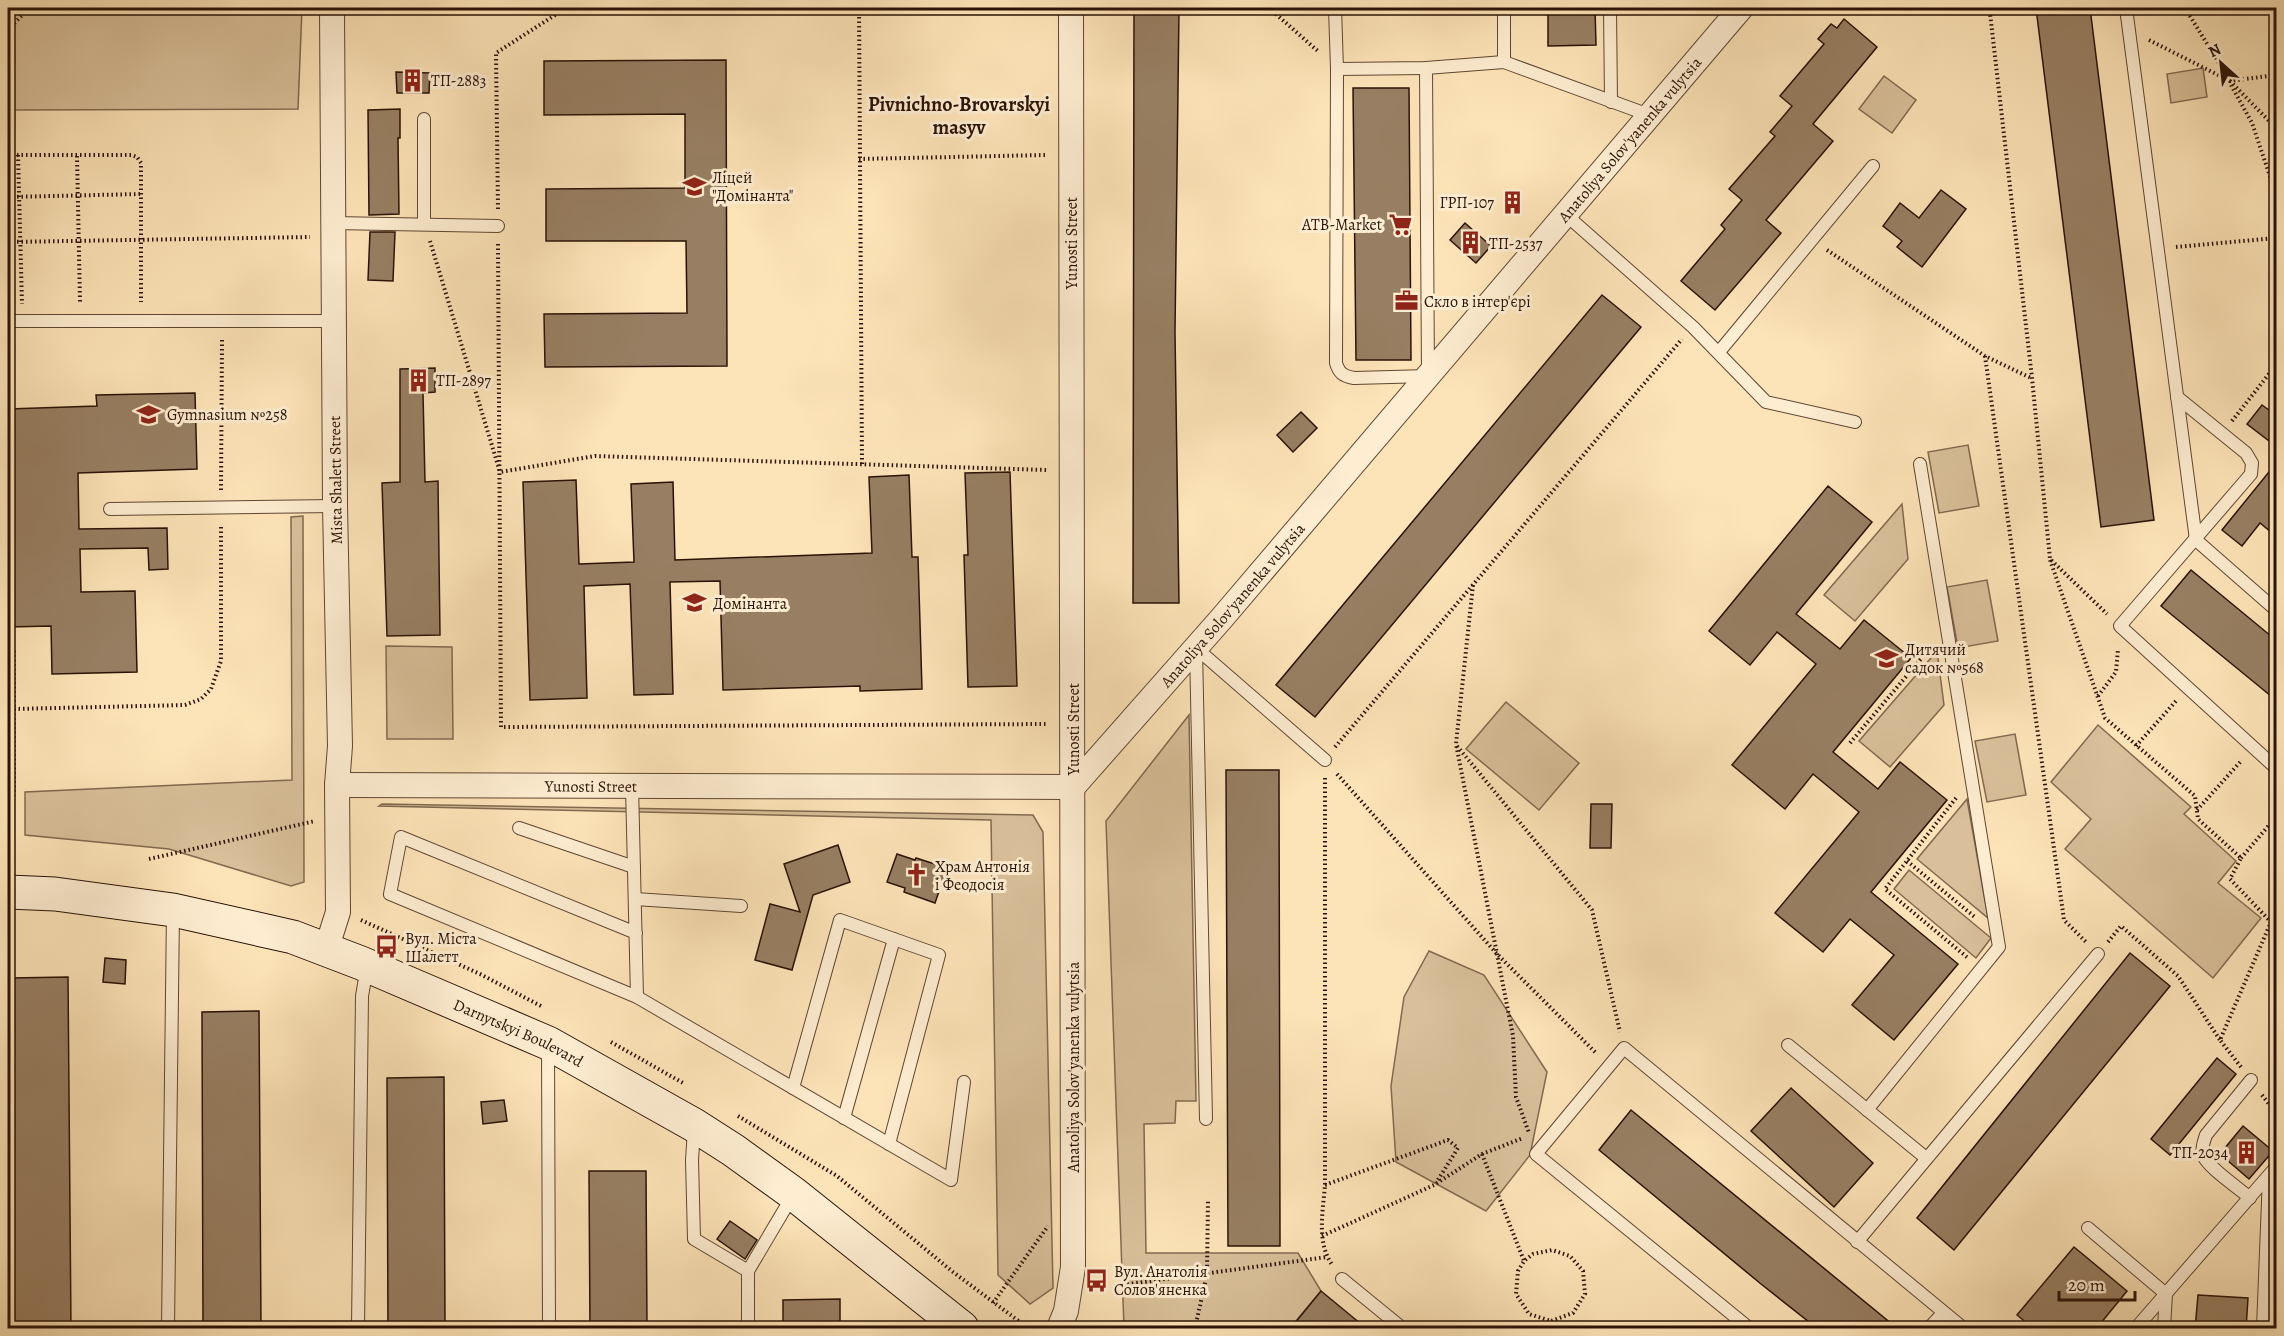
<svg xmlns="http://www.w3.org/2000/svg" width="2284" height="1336" viewBox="0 0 2284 1336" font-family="Alegreya,serif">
<rect width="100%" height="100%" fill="#fde4b8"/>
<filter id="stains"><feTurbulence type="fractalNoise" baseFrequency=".00333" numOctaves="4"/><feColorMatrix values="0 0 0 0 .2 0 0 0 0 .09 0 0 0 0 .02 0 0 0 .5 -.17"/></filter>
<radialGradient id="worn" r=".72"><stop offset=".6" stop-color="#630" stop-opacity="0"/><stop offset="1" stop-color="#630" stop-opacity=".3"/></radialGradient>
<g fill="#d9c09a" stroke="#826950" stroke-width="1.5">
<polygon points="8,8 302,8 298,109 8,110"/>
<polygon points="2203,68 2207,97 2171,103 2167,74"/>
<polygon points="1884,76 1916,100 1892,133 1859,109"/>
<polygon points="1968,445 1979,506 1939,513 1928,452"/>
<polygon points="1902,504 1908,559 1855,621 1824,595"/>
<polygon points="303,516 304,882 291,886 169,849 25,835 25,792 292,780 291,517"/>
<polygon points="1987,580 1998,641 1958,648 1947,587"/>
<polygon points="386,646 452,647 453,739 387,739"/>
<polygon points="1937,651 1944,705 1890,767 1859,741"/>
<polygon points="1506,702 1579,763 1539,810 1466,749"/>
<polygon points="1189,715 1196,1101 1176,1101 1175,1123 1144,1124 1146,1253 1298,1253 1321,1291 1290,1328 1124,1328 1106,821"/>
<polygon points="2098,725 2191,807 2184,814 2236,861 2218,883 2261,918 2213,978 2065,849 2091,819 2051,782"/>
<polygon points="2015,734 2026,795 1987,802 1975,741"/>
<polygon points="1967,799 1988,918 1917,859"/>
<polygon points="382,804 1033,815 1043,832 1053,1288 1030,1304 998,1275 991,820 379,806"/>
<polygon points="1909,870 1991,938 1976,958 1894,889"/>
<polygon points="1429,951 1484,975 1547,1072 1530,1155 1486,1211 1396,1162 1391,1086 1404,997"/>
</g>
<g fill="#987f63" stroke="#2a1207" stroke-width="1.5">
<polygon points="1134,8 1179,8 1175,332 1179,603 1133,603"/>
<polygon points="1548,8 1595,8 1596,45 1548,46"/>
<polygon points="2036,8 2090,8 2154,520 2101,527"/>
<polygon points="1844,19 1877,47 1813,124 1833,141 1766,220 1781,233 1715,310 1681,281 1725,229 1721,225 1742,200 1729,189 1775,136 1770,132 1792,106 1780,96 1824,44 1818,39 1831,24 1837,28"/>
<polygon points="726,60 727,366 545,367 544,314 687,313 686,241 546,241 546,189 685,188 685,114 544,115 544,61"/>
<polygon points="396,72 430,73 429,93 397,93"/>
<polygon points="1353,88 1409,88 1411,360 1356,360"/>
<polygon points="400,109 400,138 398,138 399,214 370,215 369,215 368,110"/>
<polygon points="1941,190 1966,209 1922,267 1897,247 1902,241 1883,226 1900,203 1919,218"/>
<polygon points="1465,223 1491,246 1476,263 1450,240"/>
<polygon points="370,232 395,232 393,281 368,280"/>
<polygon points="1602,295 1641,327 1315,717 1276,685"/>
<polygon points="435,368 435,392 423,393 425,482 438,481 440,635 387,636 382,483 400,482 400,369"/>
<polygon points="195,393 197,469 78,473 79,529 167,528 168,569 149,570 148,548 80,549 81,592 135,591 137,672 52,674 51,626 8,627 8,409 97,406 96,395"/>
<polygon points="2262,405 2277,416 2277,447 2247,424"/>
<polygon points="1301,412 1317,428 1293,452 1277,435"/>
<polygon points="2277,462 2277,537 2260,523 2242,546 2222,530"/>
<polygon points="1010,472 1017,686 968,687 964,555 968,555 965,473"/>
<polygon points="909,475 912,557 918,557 922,689 860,691 860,686 723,690 720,581 670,582 673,694 634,695 630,584 584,586 587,698 530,700 523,482 576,480 579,564 634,562 631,484 673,482 675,560 872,553 869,477"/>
<polygon points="1828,486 1872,522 1796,614 1840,649 1864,620 1911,658 1833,752 1878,789 1900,762 1947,800 1871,892 1958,964 1894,1040 1852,1005 1894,955 1850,919 1823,952 1775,913 1859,812 1813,774 1785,809 1732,765 1816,664 1777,632 1750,665 1709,631"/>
<polygon points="2191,570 2277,641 2277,701 2161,606"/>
<polygon points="1226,770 1279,770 1280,1246 1228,1246"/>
<polygon points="1591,804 1612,804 1611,848 1590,848"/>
<polygon points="838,845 850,882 813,895 792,970 755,960 770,904 800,912 784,864"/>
<polygon points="897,854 915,860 916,858 947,868 935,903 904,892 905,888 887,882"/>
<polygon points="2130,953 2170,986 1954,1250 1917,1218"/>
<polygon points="105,958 126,960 125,984 103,982"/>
<polygon points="68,977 71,1329 13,1329 11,978"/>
<polygon points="259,1011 261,1329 203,1329 202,1012"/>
<polygon points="2217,1058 2236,1074 2170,1155 2151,1139"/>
<polygon points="444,1077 445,1329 388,1329 387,1078"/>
<polygon points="1791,1088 1873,1163 1834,1207 1751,1131"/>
<polygon points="504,1100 507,1121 483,1124 481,1102"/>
<polygon points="1631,1110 1898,1329 1818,1329 1761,1284 1599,1150"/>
<polygon points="2243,1126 2273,1151 2249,1179 2220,1154"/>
<polygon points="589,1171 646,1171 647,1329 590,1329"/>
<polygon points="730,1221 757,1240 745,1259 717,1239"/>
<polygon points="2074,1247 2127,1291 2096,1329 2034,1329 2017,1315"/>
<polygon points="1321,1291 1367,1329 1290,1329"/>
<polygon points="2198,1295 2248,1298 2246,1329 2195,1329"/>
<polygon points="840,1299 840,1329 783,1329 783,1300"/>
</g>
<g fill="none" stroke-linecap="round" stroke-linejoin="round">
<defs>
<g id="lane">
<path d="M1335 8 1337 69 1336 363C1339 373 1343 376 1354 378L1428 376 1426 68"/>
<polyline points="1504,8 1504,62"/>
<polyline points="1610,8 1611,102"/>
<polyline points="2126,8 2196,540 2276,610"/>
<polyline points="1337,69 1426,68 1504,62 1649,115"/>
<polyline points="1565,214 1693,327 1766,402 1855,422"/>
<polyline points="333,223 498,226"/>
<polyline points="424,223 424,119"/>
<polyline points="8,321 334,321"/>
<polyline points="1719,352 1873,166"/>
<polyline points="2177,397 2246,453 2252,463 2251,474 2120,626 2276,768"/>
<polyline points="110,509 335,506"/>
<polyline points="1196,648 1325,760"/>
<polyline points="1196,649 1206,1119"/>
<path d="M632 786C634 856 635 927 637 997L390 894 401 837 636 933"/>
<polyline points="519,828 634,867"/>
<polyline points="635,899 741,906"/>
<polyline points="637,997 951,1180 964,1082"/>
<polyline points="1788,1045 1926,1158"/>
<polyline points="548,1047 549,1328"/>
<polyline points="793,1088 840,920 939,955 889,1144"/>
<polyline points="1867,1110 1999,947 1920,464"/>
<polyline points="844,1118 894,939"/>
<polyline points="694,1129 692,1160 694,1239 748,1271"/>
<path d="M2250 1198C2239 1188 2207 1167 2203 1155 2201 1148 2204 1141 2206 1135L2251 1080"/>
<polyline points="2088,1228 2166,1294 2164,1328"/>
<polyline points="1857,1242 2098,954"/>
<polyline points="1342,1279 1402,1328"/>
<polyline points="168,1328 173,911"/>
<polyline points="358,1328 362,996 367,967"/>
<polyline points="748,1328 748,1271 793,1195"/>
<polyline points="1749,1328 1536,1154 1624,1048 1963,1328"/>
<polyline points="1929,1328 1943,1313"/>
<polyline points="2136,1328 2276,1167"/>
<polyline points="2263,1328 2269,1176"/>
</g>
<g id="street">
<path id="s1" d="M337 785 1073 787"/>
<path id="s2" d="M1073 787 1222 618 1741 8"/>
<polyline points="326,950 338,912 337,785 340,746 335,506 332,8"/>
<polyline points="1059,1328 1066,1311 1073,1267 1071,8"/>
</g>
<g id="secondary">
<path id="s3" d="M8 892 55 894 173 910 293 937 361 963 548 1043 694 1125 733 1150 794 1194 962 1328"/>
</g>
</defs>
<use href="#lane" stroke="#5f4633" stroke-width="14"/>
<use href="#street" stroke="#5f4633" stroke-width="26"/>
<use href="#secondary" stroke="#2a1207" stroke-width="35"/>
<g stroke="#2a1207" stroke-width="4" stroke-dasharray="1.5 3" stroke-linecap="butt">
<polyline points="859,8 862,464"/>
<polyline points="1269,8 1319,52"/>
<polyline points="1975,8 1990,13 2032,378 2050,559 2107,614"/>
<polyline points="2185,8 2230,81 2276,128"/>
<polyline points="8,30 29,8"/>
<polyline points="2149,40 2230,81 2276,75"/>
<polyline points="2231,85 2252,123 2276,194 2276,202"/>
<polyline points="8,155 131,155 137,157 141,163 141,302"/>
<polyline points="18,155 22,304"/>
<polyline points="77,156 80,302"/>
<polyline points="859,159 1045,155"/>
<polyline points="8,197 141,194"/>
<polyline points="498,209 496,53 566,8"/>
<polyline points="430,241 500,472 595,456 1047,470"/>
<polyline points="8,242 310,237"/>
<polyline points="498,244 501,727 1046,724"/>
<polyline points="2176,247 2276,238"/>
<polyline points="1827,250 1985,356 2031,378"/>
<polyline points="1985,356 2064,920 2087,943"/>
<polyline points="2232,421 2276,365"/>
<polyline points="221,490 222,339"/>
<polyline points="2050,560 2105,718 2195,796 2198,819 2241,858 2230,879 2271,922 2220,1040 2241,1067"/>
<polyline points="1473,585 1456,744 1513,1036 1516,1097 1529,1133"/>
<polyline points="2098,696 2116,672 2118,649"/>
<polyline points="14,709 185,705 201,699 211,689 221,661 221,525"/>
<polyline points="1850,743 1931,647"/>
<polyline points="1457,746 1592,910 1620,1032"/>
<polyline points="2136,746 2176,701"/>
<polyline points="1335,747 1682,339"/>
<polyline points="1337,774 1497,954 1597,1054"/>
<path d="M1325 778V1185C1323 1212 1316 1243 1333 1266"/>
<polyline points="8,789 14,789"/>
<polyline points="1956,798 1885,889 1968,958"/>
<polyline points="2197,810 2242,760"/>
<polyline points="8,848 10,848 14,789 14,648"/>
<polyline points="2241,858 2276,817"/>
<polyline points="149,859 315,821"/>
<polyline points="1907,861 1976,918"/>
<polyline points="361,920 480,974 541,1006"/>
<polyline points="2271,922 2276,927"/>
<polyline points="2108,942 2121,926 2178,976 2220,1040"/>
<polyline points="611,1042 683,1083"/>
<polyline points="2262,1095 2276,1113"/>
<polyline points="738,1116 837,1176 953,1272 1020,1322"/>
<polyline points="1482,1154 1524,1261"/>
<polyline points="1325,1185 1448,1140 1458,1148 1436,1183"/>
<polyline points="1322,1236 1434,1185 1482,1154 1523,1138"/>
<polyline points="1114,1286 1327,1257"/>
<polyline points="993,1303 1048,1226"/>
<polyline points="1195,1328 1207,1274 1208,1200"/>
<polyline points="1546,1328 1551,1321 1573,1313 1585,1294 1583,1271 1570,1256 1552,1250 1533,1254 1524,1261 1518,1271 1516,1294 1529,1314 1551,1321"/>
</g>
<use href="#lane" stroke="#feedd1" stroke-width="12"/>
<use href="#street" stroke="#feedd1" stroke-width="24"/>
<use href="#secondary" stroke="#feedd1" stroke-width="33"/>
</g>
<defs>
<symbol id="building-bare" viewBox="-9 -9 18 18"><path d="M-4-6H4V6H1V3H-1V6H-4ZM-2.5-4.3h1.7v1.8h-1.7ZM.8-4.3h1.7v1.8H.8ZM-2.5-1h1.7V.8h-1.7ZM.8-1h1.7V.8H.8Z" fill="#8f2418" stroke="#feedd1" stroke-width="2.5" paint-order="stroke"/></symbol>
<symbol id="school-bare" viewBox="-9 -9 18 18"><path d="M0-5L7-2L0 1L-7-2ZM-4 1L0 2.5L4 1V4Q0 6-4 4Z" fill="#8f2418" stroke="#feedd1" stroke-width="2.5" paint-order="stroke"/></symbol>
<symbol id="supermarket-bare" viewBox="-9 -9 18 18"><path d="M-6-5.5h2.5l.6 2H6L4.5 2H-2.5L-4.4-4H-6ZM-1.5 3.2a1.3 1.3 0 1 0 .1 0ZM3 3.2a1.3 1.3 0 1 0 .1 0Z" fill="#8f2418" stroke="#feedd1" stroke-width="2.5" paint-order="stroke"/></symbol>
<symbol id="office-bare" viewBox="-9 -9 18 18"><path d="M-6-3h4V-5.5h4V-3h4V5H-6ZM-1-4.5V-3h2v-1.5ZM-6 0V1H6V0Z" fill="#8f2418" stroke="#feedd1" stroke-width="2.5" paint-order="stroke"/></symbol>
<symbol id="church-bare" viewBox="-9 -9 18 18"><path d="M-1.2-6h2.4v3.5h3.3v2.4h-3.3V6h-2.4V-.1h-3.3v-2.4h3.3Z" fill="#8f2418" stroke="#feedd1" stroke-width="2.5" paint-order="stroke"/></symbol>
<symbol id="bus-bare" viewBox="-9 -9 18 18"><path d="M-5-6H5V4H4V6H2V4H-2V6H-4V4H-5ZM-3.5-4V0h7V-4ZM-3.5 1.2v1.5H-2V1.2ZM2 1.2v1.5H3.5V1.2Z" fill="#8f2418" stroke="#feedd1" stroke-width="2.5" paint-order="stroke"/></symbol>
</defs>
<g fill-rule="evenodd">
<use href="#building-bare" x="396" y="64" width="33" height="33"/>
<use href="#school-bare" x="678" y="170" width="33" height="33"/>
<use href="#building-bare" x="1496" y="186" width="33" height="33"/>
<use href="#supermarket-bare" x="1384" y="208" width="33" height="33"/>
<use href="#building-bare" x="1454" y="226" width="33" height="33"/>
<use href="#office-bare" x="1390" y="284" width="33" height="33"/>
<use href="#building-bare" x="402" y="364" width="33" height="33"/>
<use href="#school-bare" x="132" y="398" width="33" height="33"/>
<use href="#school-bare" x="678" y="586" width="33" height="33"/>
<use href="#school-bare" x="1870" y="642" width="33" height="33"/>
<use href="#church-bare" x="900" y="858" width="33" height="33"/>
<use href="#bus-bare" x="370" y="930" width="33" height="33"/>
<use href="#building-bare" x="2230" y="1136" width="33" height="33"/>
<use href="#bus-bare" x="1080" y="1264" width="33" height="33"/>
</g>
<g text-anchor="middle" stroke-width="6" stroke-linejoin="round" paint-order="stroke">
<g font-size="16" fill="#2a1207" stroke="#feedd1" text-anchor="start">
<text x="431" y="86">ТП-2883</text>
<text x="712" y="183">Ліцей<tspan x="712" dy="18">"Домінанта"</tspan></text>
<text x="1494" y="208" text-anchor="end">ГРП-107</text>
<text x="1382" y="230" text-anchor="end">ATB-Market</text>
<text x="1489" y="249">ТП-2537</text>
<text x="1424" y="307">Скло в інтер'єрі</text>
<text x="436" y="386">ТП-2897</text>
<text x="167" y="420">Gymnasium №258</text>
<text x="713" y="609">Домінанта</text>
<text x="1905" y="655">Дитячий<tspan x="1905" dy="18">садок №568</tspan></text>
<text x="935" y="872">Храм Антонія<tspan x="935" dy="18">і Феодосія</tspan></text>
<text x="405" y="944">Вул. Міста<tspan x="405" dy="18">Шалетт</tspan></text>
<text x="2228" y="1158" text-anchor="end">ТП-2034</text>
<text x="1114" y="1277">Вул. Анатолія<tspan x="1114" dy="18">Солов'яненка</tspan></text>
</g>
<g font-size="16" fill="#2a1207" stroke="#feedd1">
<text dy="6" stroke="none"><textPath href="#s2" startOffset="854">Anatoliya Solov'yanenka vulytsia</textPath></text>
<text transform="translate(1071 243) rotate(-90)" y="6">Yunosti Street</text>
<text transform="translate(335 480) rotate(-91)" y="6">Mista Shalett Street</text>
<text dy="6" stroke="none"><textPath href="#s2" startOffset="242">Anatoliya Solov'yanenka vulytsia</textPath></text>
<text transform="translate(1073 729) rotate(-90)" y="6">Yunosti Street</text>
<text dy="6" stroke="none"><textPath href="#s1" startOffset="254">Yunosti Street</textPath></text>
<text dy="6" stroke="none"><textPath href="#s3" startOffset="534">Darnytskyi Boulevard</textPath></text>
<text transform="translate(1073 1067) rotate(-90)" y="6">Anatoliya Solov'yanenka vulytsia</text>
</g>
<g font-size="20" font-weight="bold" fill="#2a1207" stroke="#feedd1">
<text x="959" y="111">Pivnichno-Brovarskyi<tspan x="959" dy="23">masyv</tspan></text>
</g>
</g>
<rect width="2284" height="1336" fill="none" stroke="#fde4b8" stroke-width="30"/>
<rect x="9" y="9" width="2266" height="1318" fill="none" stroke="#2a1207" stroke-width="3"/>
<rect x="15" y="15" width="2254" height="1306" fill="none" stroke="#2a1207" stroke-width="1.5"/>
<g transform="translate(2221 63) rotate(333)" stroke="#feedd1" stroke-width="4.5" paint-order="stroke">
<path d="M0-4.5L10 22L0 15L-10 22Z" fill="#2a1207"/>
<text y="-9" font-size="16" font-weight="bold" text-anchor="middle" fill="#2a1207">N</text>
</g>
<path d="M2059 1291v9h76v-9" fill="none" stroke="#2a1207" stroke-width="3"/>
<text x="2068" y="1291" font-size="18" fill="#2a1207" stroke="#feedd1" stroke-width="4.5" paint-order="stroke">20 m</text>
<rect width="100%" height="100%" filter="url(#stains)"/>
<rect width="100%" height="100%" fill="url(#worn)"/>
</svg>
